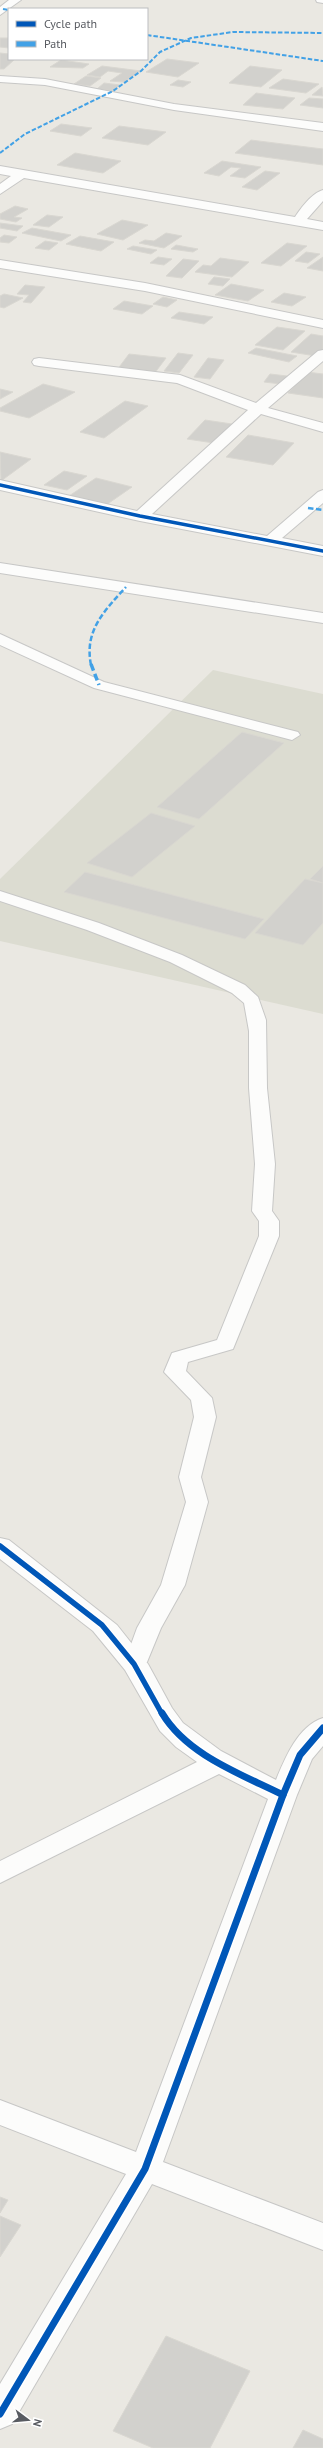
<svg xmlns="http://www.w3.org/2000/svg" width="323" height="2448" viewBox="0 0 323 2448" font-family="'PT Sans',sans-serif">
<rect width="100%" height="100%" fill="#eae8e2"/>
<polygon fill="#dcdcd1" points="213,670 323,694 323,1014 0,941 0,879"/>
<g fill="#d2d1cd" stroke="#d9d7d1">
<polygon points="0,38 9,38 9,48 0,47"/>
<polygon points="0,53 9,54 9,59 15,59 4,69 0,69"/>
<polygon points="167,59 199,63 178,77 146,72"/>
<polygon points="61,60 89,64 83,68 50,67"/>
<polygon points="102,66 141,71 124,82 110,81 122,73 108,71 100,77 87,75"/>
<polygon points="250,66 282,70 261,87 229,83"/>
<polygon points="86,76 101,78 90,86 74,84"/>
<polygon points="283,79 319,84 306,93 269,88"/>
<polygon points="178,80 191,82 183,87 170,85"/>
<polygon points="104,83 120,85 113,91 97,89"/>
<polygon points="322,87 323,96 312,95"/>
<polygon points="256,93 295,98 283,109 243,105"/>
<polygon points="309,98 323,99 323,108 300,105"/>
<polygon points="61,124 92,128 81,136 50,131"/>
<polygon points="119,126 166,132 148,145 102,138"/>
<polygon points="251,140 323,149 323,165 235,153"/>
<polygon points="75,153 121,161 103,173 57,165"/>
<polygon points="222,161 261,167 245,178 230,176 241,168 231,167 219,176 204,173"/>
<polygon points="265,171 280,173 257,190 242,187"/>
<polygon points="15,206 28,209 14,217 22,218 16,222 0,219 0,214"/>
<polygon points="47,215 63,217 49,227 33,225"/>
<polygon points="122,220 148,225 123,240 97,234"/>
<polygon points="0,223 23,226 17,231 0,228"/>
<polygon points="32,228 71,235 61,241 22,233"/>
<polygon points="166,233 182,236 164,248 139,243 145,240 154,241"/>
<polygon points="4,235 17,237 9,243 0,242 0,238"/>
<polygon points="80,236 114,242 101,251 66,244"/>
<polygon points="45,241 58,243 49,250 35,248"/>
<polygon points="287,243 307,246 281,266 261,263"/>
<polygon points="176,245 198,249 193,252 171,249"/>
<polygon points="133,246 157,250 151,254 127,249"/>
<polygon points="306,252 320,254 308,263 295,261"/>
<polygon points="158,257 172,259 164,265 150,263"/>
<polygon points="323,257 323,271 307,268"/>
<polygon points="220,258 249,262 232,277 195,272 203,265 211,266"/>
<polygon points="183,259 199,261 182,278 166,276"/>
<polygon points="214,277 230,279 223,286 208,284"/>
<polygon points="231,284 264,290 248,301 215,295"/>
<polygon points="25,285 45,287 31,303 23,302 29,295 17,294"/>
<polygon points="284,293 306,297 292,306 271,302"/>
<polygon points="4,294 23,298 4,308 0,307 0,296"/>
<polygon points="163,297 177,300 167,307 153,304"/>
<polygon points="124,301 153,306 142,314 113,309"/>
<polygon points="179,312 213,317 204,324 171,318"/>
<polygon points="277,327 305,331 283,350 255,345"/>
<polygon points="311,334 323,336 323,350 316,356 291,352"/>
<polygon points="256,348 297,356 289,362 248,353"/>
<polygon points="178,353 193,355 179,373 164,371"/>
<polygon points="129,354 166,358 154,374 117,370"/>
<polygon points="208,358 224,360 210,379 194,377"/>
<polygon points="307,372 323,374 323,398 288,393"/>
<polygon points="270,374 287,376 281,384 264,382"/>
<polygon points="43,384 75,392 29,418 0,411 0,408"/>
<polygon points="0,389 13,392 0,399"/>
<polygon points="125,401 148,406 104,438 80,432"/>
<polygon points="205,420 232,424 214,443 187,439"/>
<polygon points="248,435 294,443 273,465 226,457"/>
<polygon points="0,452 31,459 1,481"/>
<polygon points="64,471 87,476 67,490 44,485"/>
<polygon points="96,478 132,487 106,505 69,496"/>
<polygon points="242,732 284,743 199,819 157,807"/>
<polygon points="151,813 195,826 132,877 87,863"/>
<polygon points="323,866 323,883 310,879"/>
<polygon points="85,872 264,919 245,939 64,892"/>
<polygon points="305,879 323,883 323,923 303,945 255,933"/>
<polygon points="0,2197 8,2200 0,2213"/>
<polygon points="0,2216 21,2225 0,2257"/>
<polygon points="166,2336 250,2371 210,2448 153,2448 113,2431"/>
<polygon points="303,2430 323,2439 323,2448 293,2448"/>
</g>
<g fill="none" stroke-linecap="round" stroke-linejoin="round">
<defs>
<g id="lane">
<polygon points="0,634 104,682 298,732 300,735 292,740 94,688 0,645"/>
<polygon points="0,891 99,923 182,955 245,985 258,997 266,1020 267,1088 275,1164 272,1211 279,1221 279,1236 233,1349 188,1362 186,1371 212,1398 216,1417 201,1477 208,1502 185,1585 161,1628 147,1662 130,1666 122,1664 118,1658 122,1652 129,1650 137,1628 161,1585 186,1502 179,1477 194,1417 191,1400 164,1372 172,1353 217,1340 259,1236 259,1221 252,1211 255,1164 249,1088 249,1031 244,1003 232,993 170,962 87,930 0,901"/>
</g>
<g id="street">
<polygon points="9,0 21,0 0,15 0,7"/>
<polygon points="316,0 323,0 323,3 317,2"/>
<polygon points="0,76 45,79 174,104 323,123 323,131 174,110 45,85 0,82"/>
<path d="M0 166 295 217C301 208 312 193 323 190V201L307 219 323 222V230L24 178 0 194V184L11 176 0 174Z"/>
<polygon points="0,260 145,283 323,320 323,328 145,291 0,268"/>
<polygon points="323,350 323,361 268,408 323,423 323,432 261,414 152,514 267,536 318,492 323,490 323,503 282,538 323,546 323,556 140,521 0,490 0,480 137,511 248,410 177,383 39,366 34,365 32,362 34,359 39,358 180,375 256,403 318,351"/>
<polygon points="0,563 323,613 323,623 0,573"/>
<path d="M0 1538 9 1540 117 1625 148 1664 172 1708 183 1723 221 1751 276 1780C285 1758 298 1726 323 1718V1746L312 1759 297 1795 163 2162 323 2223V2250L152 2184 12 2424 0 2429V2384L126 2174 0 2125V2100L136 2152 268 1799 219 1774 0 1883V1861L197 1762 176 1747 160 1731 125 1670 93 1631 0 1559Z"/>
</g>
</defs>
<use href="#lane" stroke="#c7c7c6" stroke-width="2"/>
<use href="#street" stroke="#c7c7c6" stroke-width="2"/>
<use href="#lane" fill="#fcfcfb" fill-rule="evenodd"/>
<use href="#street" fill="#fcfcfb" fill-rule="evenodd"/>
<g stroke="#42a1e6" stroke-width="2" stroke-dasharray="4.5 2" stroke-linecap="butt">
<polyline points="3,9 9,10"/>
<polyline points="147,35 323,61"/>
<polyline points="0,153 25,134 113,91 141,71 160,52 191,38 233,32 323,33"/>
</g>
<g stroke="#42a1e6" stroke-width="2.5" stroke-dasharray="5.5 2.5" stroke-linecap="butt">
<polyline points="308,508 323,510"/>
<path d="M91 665C84 631 104 611 126 587"/>
</g>
<polyline stroke="#42a1e6" stroke-width="3.5" stroke-dasharray="7 3.5" stroke-linecap="butt" points="91,664 99,685"/>
<defs>
<polyline id="cycleway-far2" points="0,485 140,516 323,551"/>
<polyline id="cycleway-far1" points="0,1546 102,1625 134,1664 162,1714"/>
<g id="cycleway">
<path d="M162 1713C187 1755 241 1774 283 1795"/>
<polyline points="0,2414 145,2169 283,1795 300,1755 323,1728"/>
</g>
</defs>
<use href="#cycleway-far2" stroke="#fff" stroke-width="5"/>
<use href="#cycleway-far1" stroke="#fff" stroke-width="8"/>
<use href="#cycleway" stroke="#fff" stroke-width="10"/>
<use href="#cycleway-far2" stroke="#0057b8" stroke-width="3.5"/>
<use href="#cycleway-far1" stroke="#0057b8" stroke-width="5.5"/>
<use href="#cycleway" stroke="#0057b8" stroke-width="7"/>
</g>
<rect x="8" y="8" width="140" height="52" fill="#ffffff" stroke="#bcbdc0"/>
<rect x="16" y="21" width="20" height="6" fill="#0057b8" stroke="#bcbdc0"/>
<text x="44" y="28" font-size="12" fill="#585b61">Cycle path</text>
<rect x="16" y="41" width="20" height="6" fill="#42a1e6" stroke="#bcbdc0"/>
<text x="44" y="48" font-size="12" fill="#585b61">Path</text>
<g transform="translate(28 2420) rotate(106)" stroke="#ffffff" stroke-width="3" paint-order="stroke">
<path d="M0-3L7 15L0 10L-7 15Z" fill="#585b61"/>
<text y="-6" font-size="11" font-weight="bold" text-anchor="middle" fill="#585b61">N</text>
</g>
</svg>
